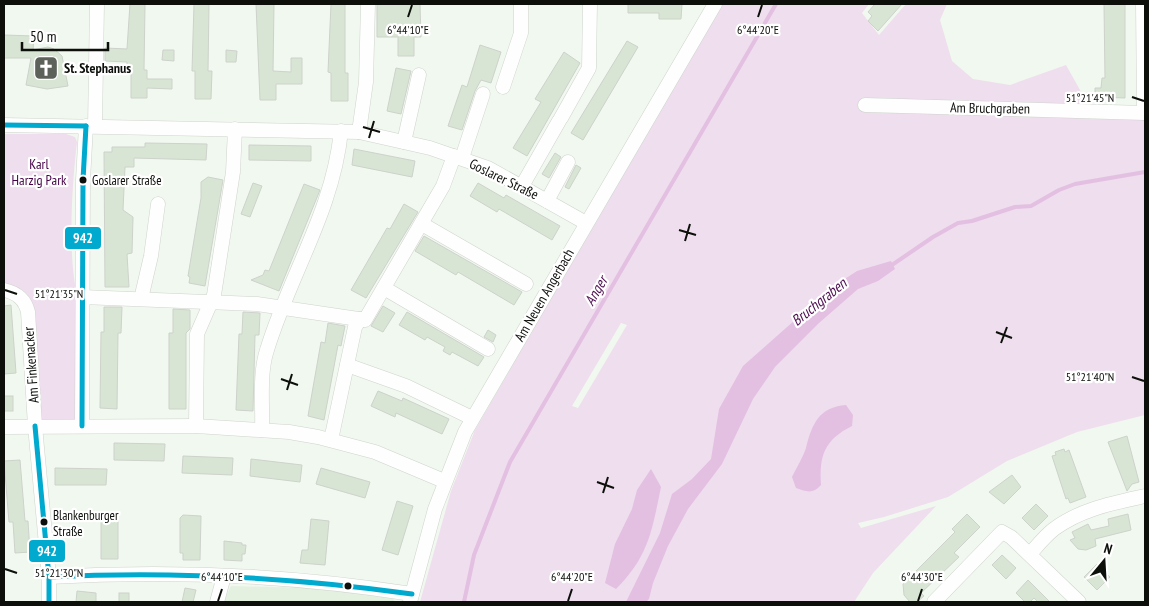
<svg xmlns="http://www.w3.org/2000/svg" width="1149" height="606" viewBox="0 0 1149 606" font-family="'PT Sans Narrow',sans-serif">
<rect width="100%" height="100%" fill="#f1f8ef"/>
<polygon fill="#e4f0e0" points="231,586 311,588 393,598 395,602 223,602"/>
<g fill="#efdeee" fill-rule="evenodd">
<path d="M721 4H869L862 13 879 35 906 4H947L940 20 952 61 973 79 1010 85 1066 65 1094 115 1145 117V415L1077 432 1007 461 948 497 884 517 858 523 861 528 936 506 873 573 854 602H420L451 491 475 430ZM621 323 627 325 578 408 572 406Z"/>
<path d="M4 134H66L75 137 77 142C72 184 67 258 78 298L79 421 38 422 33 312 4 286Z"/>
</g>
<g fill="#e3bfe2">
<polygon points="891,261 895,269 878,281 858,289 819,323 775,367 753,399 722,464 688,509 668,546 653,583 649,599 646,602 626,602 660,533 672,494 692,479 711,459 719,409 743,366 831,288 857,271"/>
<path d="M846 405 853 415 852 426C824 440 819 456 821 485 813 494 807 492 796 488L792 477C797 467 803 457 806 448 812 424 819 407 846 405Z"/>
<path d="M651 469 661 487C652 530 649 556 616 589L605 583 615 544 632 509 637 490Z"/>
</g>
<g fill="none" stroke-linecap="round" stroke-linejoin="round">
<g stroke="#e3bfe2" stroke-width="4">
<polyline points="889,267 933,237 958,223 972,221 1015,207 1031,206 1059,190 1075,184 1145,172"/>
<polyline points="464,602 474,555 510,462 776,4"/>
</g>
</g>
<g fill="#d9e5d4" stroke="#cdd2cb">
<polygon points="130,4 145,4 144,70 147,70 147,79 172,79 172,89 147,88 147,98 131,98 131,69 127,69 127,62 105,61 105,48 127,49"/>
<polygon points="194,4 209,4 208,71 212,71 211,99 195,99 195,71 192,71"/>
<polygon points="256,4 274,4 273,71 291,72 291,58 302,58 302,84 276,84 276,100 260,100"/>
<polygon points="331,4 345,4 345,73 348,73 348,101 331,101 331,73 328,72"/>
<polygon points="377,4 420,4 421,37 414,37 414,56 398,56 398,37 377,37"/>
<polygon points="628,4 682,4 681,19 659,19 659,13 628,13"/>
<polygon points="875,4 902,4 878,31 868,21 872,16 868,12"/>
<polygon points="1104,4 1125,4 1125,98 1095,97 1095,88 1101,88 1102,78 1105,78"/>
<polygon points="4,35 34,36 33,50 48,47 54,49 62,56 68,86 47,89 26,85 31,58 4,58"/>
<polygon points="627,41 638,47 583,140 571,133"/>
<polygon points="480,45 501,52 491,83 481,80 475,91 462,130 448,126 462,85 467,87"/>
<polygon points="163,50 174,50 174,61 162,60"/>
<polygon points="226,50 237,51 236,62 226,62"/>
<polygon points="564,52 580,63 527,156 513,148 541,102 535,99"/>
<polygon points="396,68 411,71 401,114 387,111"/>
<polygon points="145,143 207,144 206,160 134,158 134,167 125,167 123,210 133,217 132,253 127,254 129,287 105,287 104,152 112,152 112,147 145,147"/>
<polygon points="249,145 311,146 311,161 249,160"/>
<polygon points="354,149 415,161 412,177 352,165"/>
<polygon points="555,153 561,157 549,178 542,174"/>
<polygon points="576,165 581,168 569,189 565,187"/>
<polygon points="208,177 223,180 205,286 189,283 190,277 188,276 201,198 201,182"/>
<polygon points="253,183 262,186 250,217 241,214"/>
<polygon points="478,183 504,198 506,195 560,226 552,240 499,209 497,212 470,196"/>
<polygon points="304,184 320,190 279,291 251,280 263,275 265,270 269,271"/>
<polygon points="404,204 418,212 366,298 351,290 387,228 390,229"/>
<polygon points="424,236 522,292 514,305 458,272 456,275 415,251"/>
<polygon points="11,305 16,373 4,374 4,306"/>
<polygon points="383,306 395,313 383,332 371,326"/>
<polygon points="104,307 122,307 121,333 118,333 117,409 100,408 101,332 104,332"/>
<polygon points="173,309 190,310 190,329 186,333 186,409 169,409 169,333 173,333"/>
<polygon points="243,312 260,313 259,335 255,335 253,411 236,410 239,334 242,334"/>
<polygon points="407,312 484,357 478,366 452,352 450,355 443,351 445,347 427,337 425,340 399,325"/>
<polygon points="328,323 345,326 341,346 338,345 324,420 308,416 321,342 325,343"/>
<polygon points="488,330 496,335 493,342 484,337"/>
<polygon points="378,391 402,401 403,398 449,419 442,434 396,413 395,417 371,406"/>
<rect x="4" y="396" width="9" height="15"/>
<polygon points="1127,436 1139,482 1132,484 1127,491 1108,442"/>
<polygon points="114,443 165,444 164,461 114,460"/>
<polygon points="1064,449 1065,452 1069,450 1086,497 1070,503 1068,498 1066,499 1052,456 1056,455 1055,452"/>
<polygon points="183,456 233,458 232,475 182,473"/>
<polygon points="251,459 302,465 300,482 250,476"/>
<polygon points="20,460 25,521 28,521 30,552 15,553 13,522 9,522 4,461"/>
<polygon points="55,468 107,469 106,485 55,485"/>
<polygon points="321,468 370,482 365,498 316,484"/>
<polygon points="1012,475 1021,487 1004,504 989,492"/>
<polygon points="397,501 413,506 398,555 382,550"/>
<polygon points="1036,504 1048,516 1034,530 1022,518"/>
<polygon points="101,513 118,514 118,559 101,559"/>
<polygon points="967,514 980,527 954,553 959,557 921,593 924,596 917,602 910,602 904,595 903,584 955,532 952,529"/>
<polygon points="1128,514 1131,530 1095,539 1096,546 1086,550 1078,549 1070,540 1075,538 1072,532 1088,524 1091,530 1109,526 1108,519"/>
<polygon points="183,515 201,516 200,560 183,560 183,553 180,553 180,518"/>
<polygon points="311,519 329,521 325,565 300,563 302,550 308,550"/>
<polygon points="224,541 242,543 242,545 246,545 245,554 242,554 242,561 224,560"/>
<polygon points="1002,555 1016,568 1006,579 992,565"/>
<polygon points="1097,564 1110,577 1097,590 1084,577"/>
<polygon points="1028,580 1050,602 1038,602 1034,598 1030,602 1025,602 1016,593"/>
<polygon points="185,588 196,590 193,602 182,602"/>
<polygon points="77,591 96,593 96,602 76,602"/>
<rect x="119" y="593" width="10" height="9"/>
</g>
<g fill="none" stroke-linecap="round" stroke-linejoin="round">
<defs>
<g id="minor">
<polyline points="1143,4 1144,113"/>
<polyline points="503,87 521,33 521,4"/>
<polyline points="865,105 1145,113"/>
<polyline points="561,118 589,68 590,4"/>
<polyline points="4,125 359,132 430,148 488,168 586,223"/>
<polyline points="95,126 97,4"/>
<polyline points="359,132 366,82 368,4"/>
<polyline points="404,142 419,75"/>
<polyline points="462,158 483,94"/>
<polyline points="522,186 559,121"/>
<polyline points="547,201 568,162"/>
<polyline points="422,224 526,284"/>
<polyline points="384,288 488,349"/>
<path d="M4 290C17 293 25 299 28 312L35 426 49 577V602"/>
<polyline points="82,297 257,304 365,320 443,186 454,156"/>
<polyline points="141,299 151,256 158,204"/>
<polyline points="347,365 406,386 472,418"/>
<polyline points="82,426 83,180 86,126"/>
<polyline points="196,426 197,334 214,295 233,172 235,129"/>
<polyline points="4,427 196,426 289,432 318,437 375,452 444,481"/>
<path d="M262 430C263 405 259 374 267 350 290 274 333 211 341 131"/>
<polyline points="331,440 355,327 360,319"/>
<path d="M1030 554C1037 546 1045 536 1054 529 1081 509 1113 503 1145 496"/>
<path d="M49 577C169 570 292 575 412 594"/>
<polyline points="217,602 224,576"/>
<polyline points="410,602 435,509 465,432 715,4"/>
<polyline points="934,602 1002,532 1011,537 1079,602"/>
</g>
</defs>
<use href="#minor" stroke="#cfd4cd" stroke-width="15"/>
<use href="#minor" stroke="#fdfefd" stroke-width="14"/>
<defs>
<g id="bus-1">
<polyline points="4,125 86,126"/>
<polyline points="35,426 49,577 49,602"/>
<polyline points="82,426 83,180 86,126"/>
<path d="M49 577C171 571 291 577 412 594"/>
</g>
</defs>
<use href="#bus-1" stroke="#fff" stroke-width="9"/>
<use href="#bus-1" stroke="#00a9ce" stroke-width="5"/>
</g>
<path fill="none" stroke="#0c0f0a" stroke-width="2" d="M408 17 412 5M758 17 762 5M1132 97 1144 101M363 127 380 132M369 138 374 121M679 230 696 235M685 241 690 224M5 290 17 294M996 332 1012 338M1001 343 1007 327M1132 377 1144 381M281 379 298 385M287 390 292 374M597 482 614 488M603 493 608 477M5 569 17 573M218 601 222 589M568 601 572 589M918 601 922 589"/>
<defs>
<symbol id="church-square" viewBox="-11 -11 22 22"><rect x="-9" y="-9" width="18" height="18" rx="4" fill="#5c615a" stroke="#fff"/><path d="M-1.2-6h2.4v3.5h3.3v2.4h-3.3V6h-2.4V-.1h-3.3v-2.4h3.3Z" fill="#fff"/></symbol>
</defs>
<g fill-rule="evenodd">
<use href="#church-square" x="32" y="54" width="28" height="28"/>
</g>
<g fill="#0c0f0a" stroke="#fff" stroke-width="2">
<circle cx="83" cy="180" r="4.5"/>
<circle cx="44" cy="522" r="4.5"/>
<circle cx="348" cy="586" r="4.5"/>
</g>
<g text-anchor="middle" stroke-width="4.5" stroke-linejoin="round" paint-order="stroke">
<g font-size="13" fill="#0c0f0a" stroke="#fff" text-anchor="start">
<text x="92" y="185">Goslarer Straße</text>
<text x="53" y="520">Blankenburger<tspan x="53" dy="16">Straße</tspan></text>
</g>
<g font-size="14" font-weight="bold" fill="#0c0f0a" stroke="#fff" text-anchor="start">
<text x="64" y="73">St. Stephanus</text>
</g>
<g font-size="14" fill="#0c0f0a" stroke="#fff">
<text transform="translate(990 108) rotate(1)" y="5">Am Bruchgraben</text>
<text transform="translate(504 179) rotate(26)" y="5">Goslarer Straße</text>
<text transform="translate(544 295) rotate(-60)" y="5">Am Neuen Angerbach</text>
<text transform="translate(31 365) rotate(-94)" y="5">Am Finkenacker</text>
</g>
<g font-size="14" fill="#460348" stroke="#fff">
<text x="39" y="169">Karl<tspan x="39" dy="16">Harzig Park</tspan></text>
</g>
<g font-size="15" font-style="italic" fill="#4e0d50" stroke="#fff">
<text transform="translate(596 291) rotate(-60)" y="5">Anger</text>
<text transform="translate(819 302) rotate(-39)" y="5">Bruchgraben</text>
</g>
</g>
<g font-size="12" text-anchor="middle" fill="#0c0f0a" stroke="#fff" stroke-width="4.5" stroke-linejoin="round" paint-order="stroke">
<text x="408" y="34">6°44'10"E</text>
<text x="758" y="34">6°44'20"E</text>
<text x="1090" y="102">51°21'45"N</text>
<text x="59" y="298">51°21'35"N</text>
<text x="1090" y="381">51°21'40"N</text>
<text x="59" y="577">51°21'30"N</text>
<text x="222" y="581">6°44'10"E</text>
<text x="572" y="581">6°44'20"E</text>
<text x="922" y="581">6°44'30"E</text>
</g>
<g stroke="#fff" stroke-width="2">
<rect x="64" y="226" width="38" height="24" rx="5" fill="#00a9ce"/>
<rect x="28" y="539" width="38" height="24" rx="5" fill="#00a9ce"/>
</g>
<g font-size="14" text-anchor="middle" font-weight="bold" fill="#fff">
<text x="83" y="243">942</text>
<text x="47" y="556">942</text>
</g>
<rect width="1149" height="606" fill="none" stroke="#0c0f0a" stroke-width="10"/>
<g transform="translate(1104 561) rotate(18)" stroke="#ffffff" stroke-width="4" paint-order="stroke">
<path d="M0-4L9 19L0 12L-9 19Z" fill="#0c0f0a"/>
<text y="-8" font-size="14" font-weight="bold" text-anchor="middle" fill="#0c0f0a">N</text>
</g>
<path d="M22 42v8h86v-8" fill="none" stroke="#0c0f0a" stroke-width="2.5"/>
<text x="30" y="42" font-size="15" fill="#0c0f0a" stroke="#ffffff" stroke-width="4" paint-order="stroke">50 m</text>
</svg>
